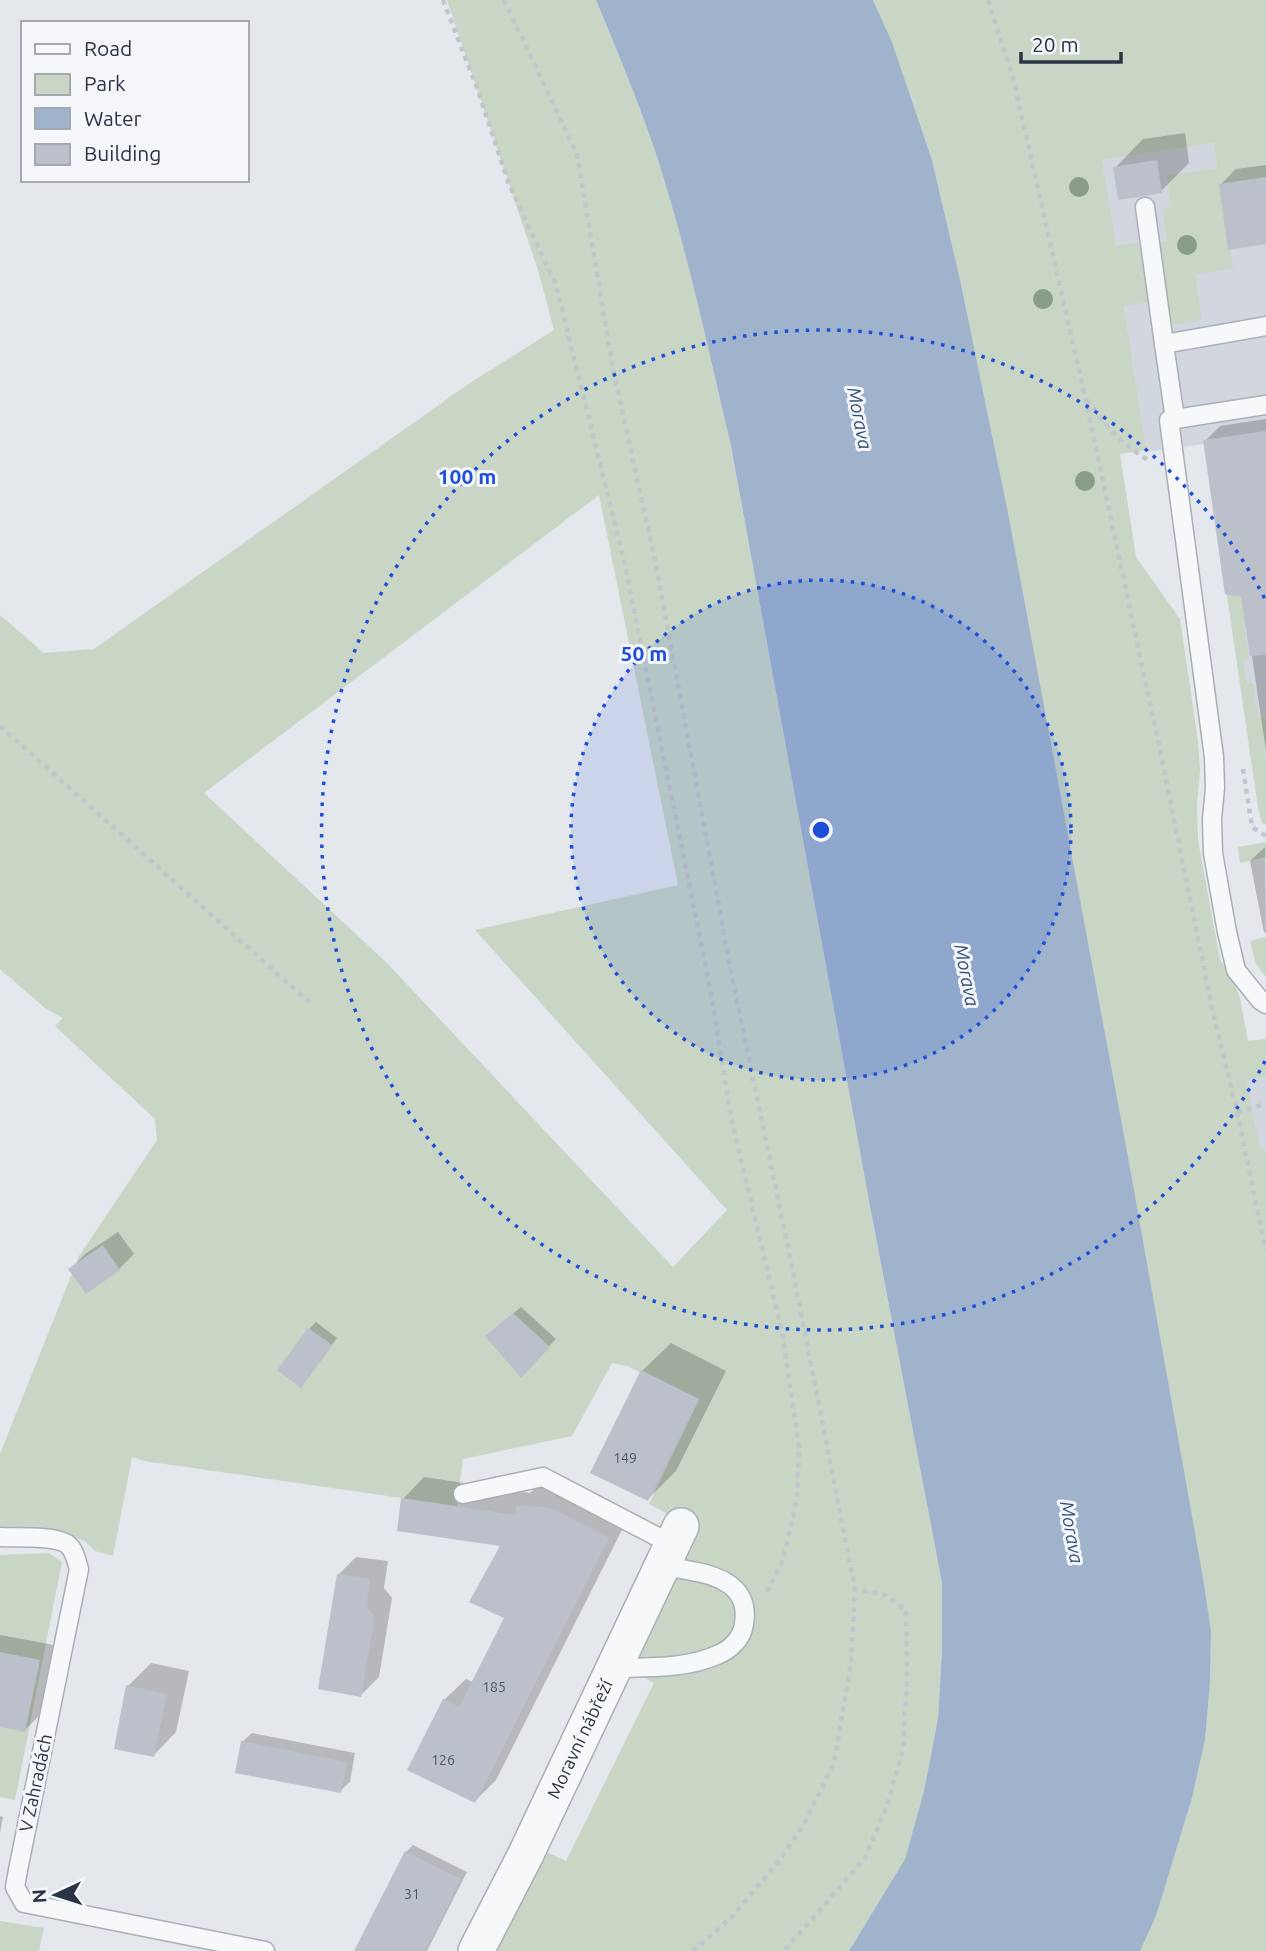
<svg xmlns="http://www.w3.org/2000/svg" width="1266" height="1951" viewBox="0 0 1266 1951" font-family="Ubuntu,sans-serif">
<rect width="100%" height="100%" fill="#e4e7ec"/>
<g fill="#d2d6de">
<polygon points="1214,143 1219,184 1266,177 1266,825 1227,595 1225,594 1204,444 1146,452 1102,160"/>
<polygon points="1266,1076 1266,1188 1245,1080"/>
</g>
<g fill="#c9d6c5" fill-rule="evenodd">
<path d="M447 0H596C616 48 636 96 653 145 686 243 707 345 731 446L869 1201 942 1583V1651L938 1718 924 1791 905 1859 849 1951H492L544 1851 566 1861 654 1683 632 1671 698 1530 649 1504 699 1400 627 1366 612 1363 572 1436 463 1459 457 1506 144 1461 132 1457 113 1556 95 1551 85 1541 71 1536 0 1531V1454L79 1256 157 1140 155 1119 55 1026 63 1018 46 1009 0 969V615L44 653 94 649 467 385 554 330 538 270ZM599 495 678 885 475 930 727 1210 673 1267 386 962 204 793Z"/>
<polygon points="873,0 1266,0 1266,177 1219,184 1233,268 1195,275 1202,320 1171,325 1158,243 1167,241 1162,209 1171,207 1167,176 1217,168 1214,143 1102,160 1116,246 1141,242 1150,302 1124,306 1146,450 1120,454 1136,557 1180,619 1198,741 1200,770 1197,805 1198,840 1220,960 1233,979 1240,998 1248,1041 1266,1039 1266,1076 1246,1080 1260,1148 1266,1150 1266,1951 1140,1951 1156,1915 1192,1798 1205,1740 1210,1682 1211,1631 959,275 932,160 892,42"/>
<polygon points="1256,590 1260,622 1244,624 1249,659 1243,660 1247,684 1253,683 1258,717 1266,717 1266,750 1264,751 1266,763 1266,825 1262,823 1258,808 1227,595"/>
<polygon points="1266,842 1266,857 1240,863 1238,847"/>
<polygon points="1266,937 1266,977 1256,964 1250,941"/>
<polygon points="49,1553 62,1562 15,1800 0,1797 0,1555"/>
<polygon points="0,1921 44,1928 39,1951 0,1951"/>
</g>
<path fill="#9fb4cc" d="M596 0H873L892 42 932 160 959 275 1008 513 1130 1168 1203 1578 1211 1631 1210 1682 1205 1740 1192 1798 1156 1916 1140 1951H849L905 1859 924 1791 938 1718 942 1651V1583L869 1201 731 446C707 345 686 243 653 145 636 96 616 48 596 0Z"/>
<g fill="#0003">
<polygon points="1185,133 1189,163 1161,191 1115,168 1143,139"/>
<polygon points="1266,165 1266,242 1221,184 1236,169"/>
<polygon points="1266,419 1266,751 1243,595 1205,441 1220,426"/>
<polygon points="1265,847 1266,932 1264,933 1250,861"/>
<polygon points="118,1232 134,1254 119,1269 86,1292 71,1269 85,1254"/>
<polygon points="521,1307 556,1339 521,1375 494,1329"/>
<polygon points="316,1322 337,1338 308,1378 309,1329"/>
<polygon points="671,1343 726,1371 676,1471 648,1499 642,1371"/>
<polygon points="424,1477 530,1493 540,1484 629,1516 496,1780 475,1801 444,1700 466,1679 473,1682 506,1617 503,1545 403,1499"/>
<polygon points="356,1557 388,1561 384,1588 392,1598 379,1677 361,1695 338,1575"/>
<polygon points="0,1635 54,1645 40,1715 25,1730 0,1725"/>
<polygon points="151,1663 189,1671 176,1732 153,1756 128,1686"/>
<polygon points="252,1733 355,1753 350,1782 340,1791 242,1742"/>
<polygon points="0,1816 3,1817 0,1833"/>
<polygon points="413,1845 467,1872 427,1951 356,1951 406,1852"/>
</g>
<g fill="#bbc0ca">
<polygon points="1157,160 1162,193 1118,200 1113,167"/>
<polygon points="1266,177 1266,244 1228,250 1219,184"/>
<polygon points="1266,431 1266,655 1250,656 1241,597 1225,594 1203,440"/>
<polygon points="103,1245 120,1270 86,1294 68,1269"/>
<polygon points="513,1313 550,1347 521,1378 485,1336"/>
<polygon points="308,1328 332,1345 301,1388 277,1370"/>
<polygon points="641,1370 699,1399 648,1501 590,1473"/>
<polygon points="401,1498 515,1515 517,1505 550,1508 609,1538 475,1803 407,1770 443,1699 459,1707 504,1618 469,1602 500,1546 397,1531"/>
<polygon points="337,1574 370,1579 366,1607 375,1616 361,1697 318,1689"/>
<polygon points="0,1652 40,1660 25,1732 0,1727"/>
<polygon points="126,1685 167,1694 154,1757 114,1749"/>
<polygon points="241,1741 347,1762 341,1793 235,1773"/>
<polygon points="405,1851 461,1879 425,1951 354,1951"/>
</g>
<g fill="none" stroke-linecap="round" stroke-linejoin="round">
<defs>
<g id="service">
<polyline points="1145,207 1164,344 1266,326"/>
<polyline points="1164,344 1175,419"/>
<polyline points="1266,405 1169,420 1214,757 1215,788 1212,819 1213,853 1227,932 1236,970 1260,1000 1266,1004"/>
<polyline points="463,1494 543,1477 673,1545"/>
<path d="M0 1537C17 1538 54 1535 67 1544 75 1550 76 1560 79 1569L18 1870 15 1887 24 1903 265 1951"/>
<path d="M614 1668C647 1667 686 1669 717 1655 730 1650 742 1639 744 1624 752 1575 697 1572 663 1566"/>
</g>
<g id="minor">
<path id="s1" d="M476 1951 525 1856 681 1526"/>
</g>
</defs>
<use href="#service" stroke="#a9aeb7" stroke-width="21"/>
<use href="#minor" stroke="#a9aeb7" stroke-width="38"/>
<g stroke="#c2c5cb" stroke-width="4.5" stroke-dasharray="5 5" stroke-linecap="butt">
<polyline points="443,0 476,85 509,184 556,285 624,561 709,982 731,1117 782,1332 799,1447 797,1499 782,1563 766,1593"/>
<polyline points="504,0 577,154 613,369 655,560 732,977 789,1252 855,1589 885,1595 906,1610 907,1679 903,1750 887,1806 865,1858 784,1951"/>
<polyline points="988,0 1013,78 1085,397 1162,760 1212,1008 1237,1112 1266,1251"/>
<path d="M1087 400C1105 425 1123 446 1150 461"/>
<polyline points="0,726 309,1002"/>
<polyline points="1243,769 1252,827 1266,836"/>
<polyline points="1237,1112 1266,1104"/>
<polyline points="693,1951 731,1918 778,1862 804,1824 834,1763 851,1663 855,1589"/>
</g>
<use href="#service" stroke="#f7f8fa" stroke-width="18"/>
<use href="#minor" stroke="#f7f8fa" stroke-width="35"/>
</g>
<g fill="#899d89">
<circle cx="1079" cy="187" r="10"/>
<circle cx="1187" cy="245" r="10"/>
<circle cx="1043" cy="299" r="10"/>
<circle cx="1085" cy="481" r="10"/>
</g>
<circle cx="821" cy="830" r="250" fill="#1d4ed8" fill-opacity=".12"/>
<g fill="none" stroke="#1d4ed8" stroke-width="3.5" stroke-dasharray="3.5 7">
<circle cx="821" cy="830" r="250"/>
<path d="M1265 1061A500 500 0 1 1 1265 599"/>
</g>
<g text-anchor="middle" stroke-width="6" stroke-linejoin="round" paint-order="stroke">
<g font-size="14" fill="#4f5766">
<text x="625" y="1463">149</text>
<text x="494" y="1692">185</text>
<text x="443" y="1765">126</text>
<text x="412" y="1899">31</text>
</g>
<g font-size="18" fill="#2b3445" stroke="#f4f6f9">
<text dy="6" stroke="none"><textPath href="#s1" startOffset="236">Moravní nábřeží</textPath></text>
<text transform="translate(36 1783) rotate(-78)" y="6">V Zahradách</text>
</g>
<g font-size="19" font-style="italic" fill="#34527a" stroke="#f4f6f9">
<text transform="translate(860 418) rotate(79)" y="7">Morava</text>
<text transform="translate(967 975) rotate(79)" y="7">Morava</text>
<text transform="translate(1072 1532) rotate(80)" y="7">Morava</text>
</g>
</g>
<circle cx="821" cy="830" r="10" fill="#1d4ed8" stroke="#f4f6f9" stroke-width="3.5"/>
<g font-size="21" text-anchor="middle" font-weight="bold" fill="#1d4ed8" stroke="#f4f6f9" stroke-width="6" stroke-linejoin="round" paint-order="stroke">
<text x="467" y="484">100 m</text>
<text x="644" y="661">50 m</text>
</g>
<rect x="21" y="21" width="228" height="161" fill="#f4f6f9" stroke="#a4a8b1" stroke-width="2"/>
<rect x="35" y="44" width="35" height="10" fill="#f7f8fa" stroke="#a4a8b1" stroke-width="2"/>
<text x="84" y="56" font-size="21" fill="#2b3445">Road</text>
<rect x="35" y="74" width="35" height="21" fill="#c9d6c5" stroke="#a4a8b1" stroke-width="2"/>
<text x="84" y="91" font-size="21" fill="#2b3445">Park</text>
<rect x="35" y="108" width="35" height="21" fill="#9fb4cc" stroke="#a4a8b1" stroke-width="2"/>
<text x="84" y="126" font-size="21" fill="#2b3445">Water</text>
<rect x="35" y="144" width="35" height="21" fill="#bbc0ca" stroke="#a4a8b1" stroke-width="2"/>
<text x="84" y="161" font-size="21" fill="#2b3445">Building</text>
<g transform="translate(56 1895) rotate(266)" stroke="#f4f6f9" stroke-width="5" paint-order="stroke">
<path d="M0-5L12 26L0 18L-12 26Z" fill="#2b3445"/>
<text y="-10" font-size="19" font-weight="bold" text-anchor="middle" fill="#2b3445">N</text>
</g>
<path d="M1021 52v10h100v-10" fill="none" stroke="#2b3445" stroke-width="3.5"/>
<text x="1032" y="52" font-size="21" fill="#2b3445" stroke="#f4f6f9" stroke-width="5" paint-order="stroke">20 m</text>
</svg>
